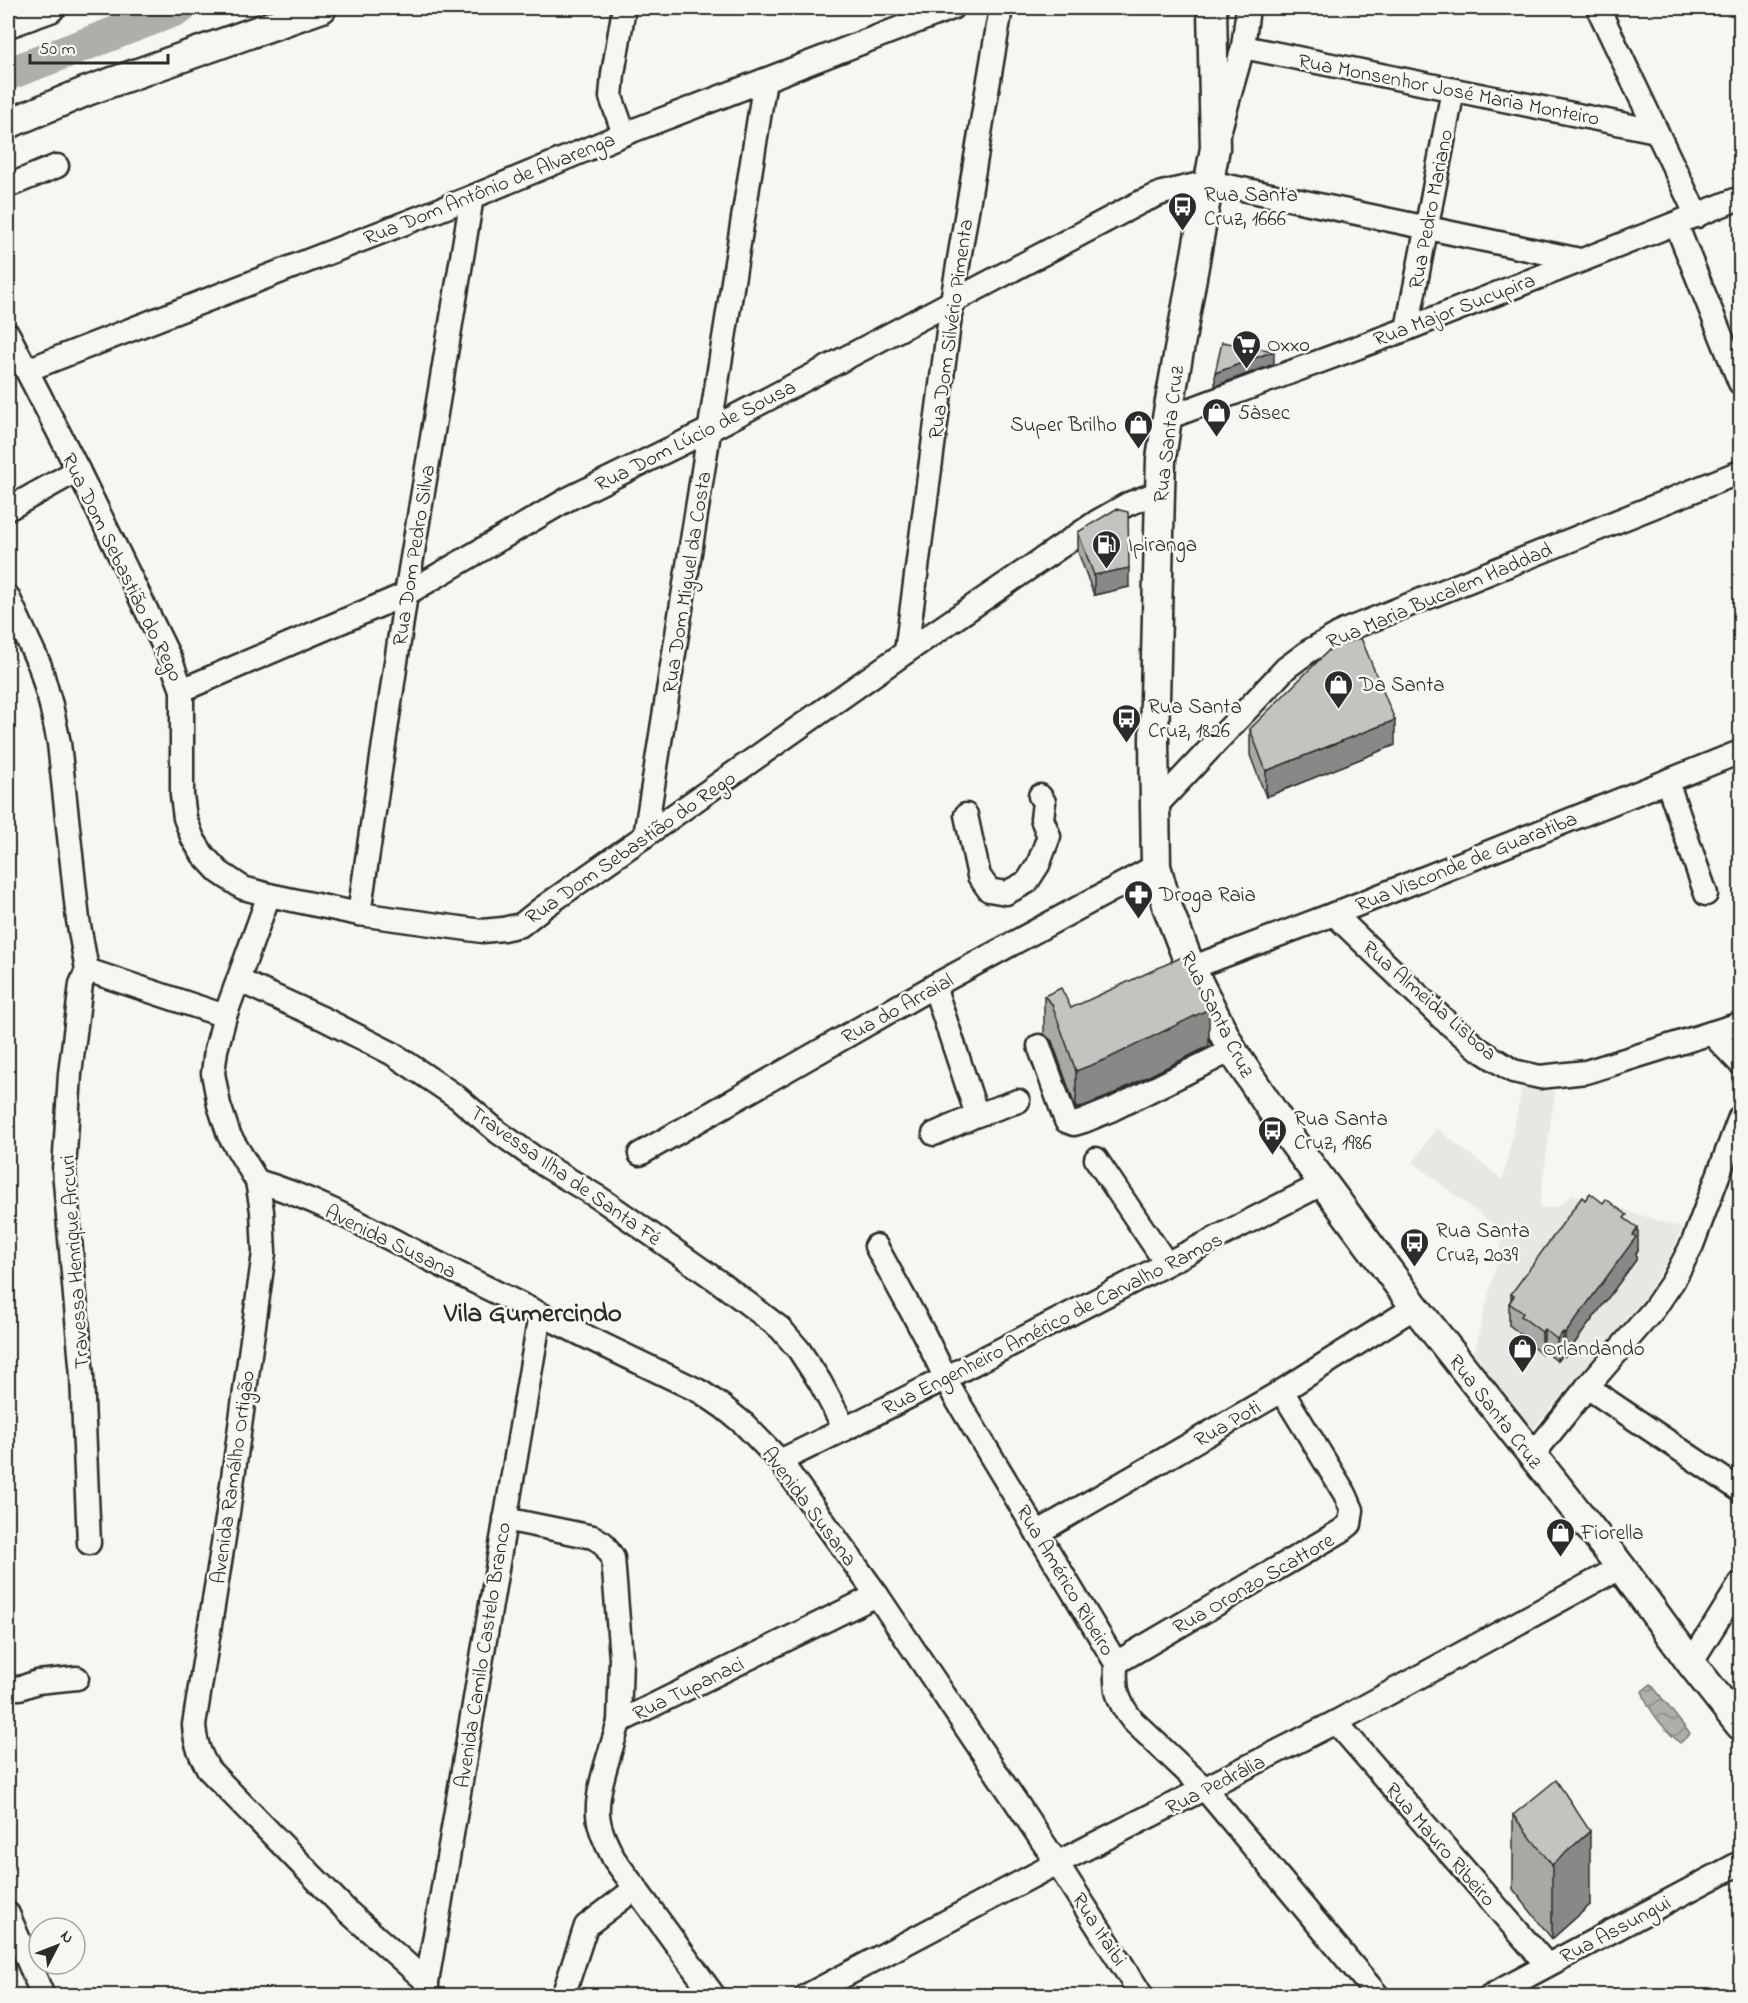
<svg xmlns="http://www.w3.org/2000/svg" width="1748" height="2003" viewBox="0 0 1748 2003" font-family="'Indie Flower',sans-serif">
<defs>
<pattern id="water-waves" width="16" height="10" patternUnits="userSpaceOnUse" patternTransform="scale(1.5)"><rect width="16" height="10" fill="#aeaeab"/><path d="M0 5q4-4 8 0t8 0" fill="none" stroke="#8e8e8b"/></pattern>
</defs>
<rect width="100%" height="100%" fill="#f6f6f2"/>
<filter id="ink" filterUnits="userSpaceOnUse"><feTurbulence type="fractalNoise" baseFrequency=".0167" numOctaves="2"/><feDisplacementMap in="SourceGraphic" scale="12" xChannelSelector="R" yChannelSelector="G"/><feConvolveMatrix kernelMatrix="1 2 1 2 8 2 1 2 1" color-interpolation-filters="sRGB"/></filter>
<g filter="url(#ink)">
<polygon fill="#e7e7e3" points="1522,1088 1555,1091 1539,1208 1557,1207 1573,1194 1682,1228 1671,1254 1643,1300 1533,1429 1474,1353 1504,1233 1413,1162 1436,1128 1503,1180"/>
<path fill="url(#water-waves)" stroke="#7a7a78" stroke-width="1.5" d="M1651 1684 1690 1734 1680 1743C1664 1729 1649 1711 1642 1691Z"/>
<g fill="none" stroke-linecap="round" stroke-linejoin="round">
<polyline stroke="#aeaeab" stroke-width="33" points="8,74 180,8"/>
<defs>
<g id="minor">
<polyline points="1598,8 1697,216"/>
<polyline points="1243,47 1656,131"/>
<polyline points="1220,129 1243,47 1248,8"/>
<polyline points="624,134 611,97 613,74 624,8"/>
<polyline points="8,186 57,166"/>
<polyline points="1676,224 1740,383"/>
<polyline points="1407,329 1453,90"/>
<polyline points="8,334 78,470 171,661 182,690 182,795 185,818 193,839 203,855 219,872 243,888 269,895 359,914 482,931 503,929 521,925 541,909 906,652 1098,521 1128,504 1160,492"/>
<polyline points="27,370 472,197 624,134 952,8"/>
<polyline points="1167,418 1407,329 1740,198"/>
<polyline points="8,509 78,470"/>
<polyline points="8,597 40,666 51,705 59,743 78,920 87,970 81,984 70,1074 64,1170 82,1376 89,1543"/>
<polyline points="906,652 952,301 1001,8"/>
<polyline points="182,690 406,594 568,499 711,429 1141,202 1162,193 1209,182 1580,260"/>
<polyline points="1667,781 1706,894"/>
<polyline points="1154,808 1286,668 1309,651 1344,631 1740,472"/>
<polyline points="966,815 979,876 989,890 1006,893 1027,882 1038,865 1049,836 1042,819 1044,802 1040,796"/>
<polyline points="645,836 765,80"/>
<path d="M269 895 225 1016 216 1050 213 1073 219 1105 229 1135 257 1181 262 1211 264 1253 229 1506 194 1725C195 1743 200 1755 209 1770L346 1910 427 1982"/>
<polyline points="359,914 406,594 472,197"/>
<polyline points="1334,914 1442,1018 1480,1050 1513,1071 1540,1077 1586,1072 1740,1024"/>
<polyline points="1191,968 1334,914 1740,752"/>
<polyline points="87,970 225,1016"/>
<polyline points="238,980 324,1019 393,1054 457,1097 498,1132 546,1166 601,1199 722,1284 780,1328 799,1350 820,1382 845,1429"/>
<polyline points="934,986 977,1115"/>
<polyline points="1711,1033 1740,1063"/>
<polyline points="1039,1046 1066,1121 1074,1124 1084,1121 1113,1109 1232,1050"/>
<polyline points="934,1134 977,1115 1018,1101"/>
<polyline points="640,1154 934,986 1156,866"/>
<polyline points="1096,1159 1166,1263"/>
<path d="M257 1181C322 1200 383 1236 443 1266 529 1309 615 1351 701 1392L723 1407 744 1424 780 1461 877 1595 1057 1863 1142 1996"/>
<path d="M876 1246 924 1334 954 1395 1116 1663C1115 1689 1116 1700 1133 1721L1205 1789 1378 1996"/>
<polyline points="1587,1387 1740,1490"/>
<polyline points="1532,1456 1587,1387 1654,1309 1673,1281 1692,1245 1740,1117"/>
<path d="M780 1461C963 1372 1142 1275 1324 1183"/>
<polyline points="505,1519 593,1537 603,1543 613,1558 621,1658 619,1722"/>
<polyline points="1037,1533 1282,1391 1415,1307"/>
<polyline points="1116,1663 1341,1531 1350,1524 1352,1510 1345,1494 1282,1391"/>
<polyline points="1691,1663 1740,1584"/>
<polyline points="8,1688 20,1688 37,1682 77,1678"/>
<polyline points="1336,1722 1547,1965"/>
<polyline points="8,1914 43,1996"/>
<polyline points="427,1994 427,1982 540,1315"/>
<polyline points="563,1996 586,1926 636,1888"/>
<path d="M714 1996 614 1859C607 1845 599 1830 598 1814 596 1789 612 1748 619 1722L877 1595"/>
<polyline points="806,1996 1057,1863 1336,1722 1621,1567"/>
<polyline points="1490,1996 1740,1863"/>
</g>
<g id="major">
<polyline points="1212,8 1215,148 1167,418 1161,459 1160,492 1154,741 1156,866 1167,906 1191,968 1232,1050 1293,1142 1415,1307 1621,1567 1691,1663 1740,1725"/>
<polyline points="8,23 50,8"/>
<polyline points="8,124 87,91 322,8"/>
</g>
</defs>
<use href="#minor" stroke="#2b2b2b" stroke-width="27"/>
<use href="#major" stroke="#2b2b2b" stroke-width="33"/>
<use href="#minor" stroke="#f6f6f2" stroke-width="22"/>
<use href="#major" stroke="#f6f6f2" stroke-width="28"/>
</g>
<g fill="#a8a8a5" stroke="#2b2b2b" stroke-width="1.5">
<polygon points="1078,532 1129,587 1094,595 1078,552"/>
<polygon points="1250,729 1395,745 1266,797 1250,755"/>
<polygon points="1044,996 1071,1008 1209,1046 1107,1097 1076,1109 1052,1041 1044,1034"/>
<polygon points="1585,1200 1627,1220 1638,1250 1636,1253 1636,1260 1565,1356 1563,1354 1557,1361 1544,1351 1542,1354 1521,1339 1521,1334 1509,1325 1509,1303 1511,1301 1511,1294"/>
<polygon points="1513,1815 1590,1905 1552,1939 1513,1889"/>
</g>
<g fill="#888886" stroke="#2b2b2b" stroke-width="1.5">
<polygon points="1274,351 1274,364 1215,386 1215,373"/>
<polygon points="1129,568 1129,587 1094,595 1094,575"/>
<polygon points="1395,720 1395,745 1266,797 1266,771"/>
<polygon points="1209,1009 1209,1046 1107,1097 1076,1109 1076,1071"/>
<polygon points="1638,1228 1638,1250 1636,1253 1636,1260 1565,1356 1565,1334"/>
<polygon points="1544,1329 1544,1351 1542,1354 1542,1332"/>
<polygon points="1563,1332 1563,1354 1557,1361 1557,1339"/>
<polygon points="1590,1831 1590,1905 1552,1939 1552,1865"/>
</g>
<g fill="#c3c3c0" stroke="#2b2b2b" stroke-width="1.5">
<polygon points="1222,342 1274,351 1215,373"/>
<polygon points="1116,509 1128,512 1129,568 1094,575 1078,532"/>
<polygon points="1361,638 1395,720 1266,771 1250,729 1331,648"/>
<polygon points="1182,957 1209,1009 1107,1059 1076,1071 1052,1004 1044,996 1061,988 1071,1008"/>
<polygon points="1590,1193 1603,1203 1606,1199 1627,1215 1624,1218 1638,1228 1633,1235 1636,1237 1565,1334 1563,1332 1557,1339 1544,1329 1542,1332 1521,1316 1523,1313 1509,1303 1514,1296 1511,1294 1582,1197 1585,1200"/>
<polygon points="1556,1780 1590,1831 1552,1865 1513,1815"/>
</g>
</g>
<defs>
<symbol id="bus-pin" viewBox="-11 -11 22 30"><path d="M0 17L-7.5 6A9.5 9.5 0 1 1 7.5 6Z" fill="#2b2b2b" stroke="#f6f6f2"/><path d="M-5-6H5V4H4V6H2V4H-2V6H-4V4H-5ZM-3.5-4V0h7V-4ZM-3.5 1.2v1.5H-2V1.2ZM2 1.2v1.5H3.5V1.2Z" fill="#fff"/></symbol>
<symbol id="supermarket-pin" viewBox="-11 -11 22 30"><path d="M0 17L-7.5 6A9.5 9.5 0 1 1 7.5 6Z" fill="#2b2b2b" stroke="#f6f6f2"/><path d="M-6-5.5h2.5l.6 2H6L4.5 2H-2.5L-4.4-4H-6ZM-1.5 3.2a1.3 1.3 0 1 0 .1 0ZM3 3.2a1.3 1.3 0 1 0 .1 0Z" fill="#fff"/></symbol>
<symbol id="shop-pin" viewBox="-11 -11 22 30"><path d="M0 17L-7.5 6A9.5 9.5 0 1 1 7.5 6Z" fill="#2b2b2b" stroke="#f6f6f2"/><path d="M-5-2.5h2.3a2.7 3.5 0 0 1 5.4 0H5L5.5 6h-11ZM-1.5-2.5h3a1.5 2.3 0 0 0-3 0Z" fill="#fff"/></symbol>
<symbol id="fuel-pin" viewBox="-11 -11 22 30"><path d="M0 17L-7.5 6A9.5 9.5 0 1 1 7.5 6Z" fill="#2b2b2b" stroke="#f6f6f2"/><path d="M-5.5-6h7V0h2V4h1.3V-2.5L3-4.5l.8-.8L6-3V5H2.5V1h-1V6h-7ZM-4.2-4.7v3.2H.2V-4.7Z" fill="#fff"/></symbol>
<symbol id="pharmacy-pin" viewBox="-11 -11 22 30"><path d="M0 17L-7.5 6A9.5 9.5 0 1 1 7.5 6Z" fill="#2b2b2b" stroke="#f6f6f2"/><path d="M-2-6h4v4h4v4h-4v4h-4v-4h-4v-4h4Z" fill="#fff"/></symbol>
</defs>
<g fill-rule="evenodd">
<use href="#bus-pin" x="1166" y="190" width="33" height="45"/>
<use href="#supermarket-pin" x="1230" y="328" width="33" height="45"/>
<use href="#shop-pin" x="1200" y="396" width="33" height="45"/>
<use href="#shop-pin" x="1122" y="408" width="33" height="45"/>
<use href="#fuel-pin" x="1090" y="528" width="33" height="45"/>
<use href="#shop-pin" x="1322" y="668" width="33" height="45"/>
<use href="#bus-pin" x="1110" y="702" width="33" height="45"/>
<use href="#pharmacy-pin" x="1122" y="878" width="33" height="45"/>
<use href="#bus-pin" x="1256" y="1114" width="33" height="45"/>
<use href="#bus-pin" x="1398" y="1226" width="33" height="45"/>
<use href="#shop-pin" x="1506" y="1332" width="33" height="45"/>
<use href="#shop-pin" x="1544" y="1516" width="33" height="45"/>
</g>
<g text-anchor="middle" stroke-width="5" stroke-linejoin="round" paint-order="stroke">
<g font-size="21" fill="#2b2b2b" stroke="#f6f6f2">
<text transform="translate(1449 89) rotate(11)" y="7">Rua Monsenhor José Maria Monteiro</text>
<text transform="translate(489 188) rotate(-22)" y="7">Rua Dom Antônio de Alvarenga</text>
<text transform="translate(1430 209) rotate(-79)" y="7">Rua Pedro Mariano</text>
<text transform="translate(1454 309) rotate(-21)" y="7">Rua Major Sucupira</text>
<text transform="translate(950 329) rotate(-82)" y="7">Rua Dom Silvério Pimenta</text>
<text transform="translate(1168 434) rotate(-83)" y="7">Rua Santa Cruz</text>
<text transform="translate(695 435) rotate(-27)" y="7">Rua Dom Lúcio de Sousa</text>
<text transform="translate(413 555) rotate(-81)" y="7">Rua Dom Pedro Silva</text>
<text transform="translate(123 567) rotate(64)" y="7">Rua Dom Sebastião do Rego</text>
<text transform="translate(686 582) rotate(-81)" y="7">Rua Dom Miguel da Costa</text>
<text transform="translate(1439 595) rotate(-23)" y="7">Rua Maria Bucalem Haddad</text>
<text transform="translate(630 847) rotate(-35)" y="7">Rua Dom Sebastião do Rego</text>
<text transform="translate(1466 861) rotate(-22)" y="7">Rua Visconde de Guaratiba</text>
<text transform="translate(1430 1000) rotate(41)" y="7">Rua Almeida Lisboa</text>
<text transform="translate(897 1008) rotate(-29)" y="7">Rua do Arraial</text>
<text transform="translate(1218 1014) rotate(63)" y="7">Rua Santa Cruz</text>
<text transform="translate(566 1175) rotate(35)" y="7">Travessa Ilha de Santa Fé</text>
<text transform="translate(391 1241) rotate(26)" y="7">Avenida Susana</text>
<text transform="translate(74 1262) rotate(-94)" y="7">Travessa Henrique Arcuri</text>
<text transform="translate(1052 1323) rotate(-27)" y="7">Rua Engenheiro Américo de Carvalho Ramos</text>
<text transform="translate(1496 1411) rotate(52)" y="7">Rua Santa Cruz</text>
<text transform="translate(1227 1423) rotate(-30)" y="7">Rua Poti</text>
<text transform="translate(232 1477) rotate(-82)" y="7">Avenida Ramálho Ortigão</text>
<text transform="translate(810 1506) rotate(53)" y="7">Avenida Susana</text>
<text transform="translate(1066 1580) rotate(59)" y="7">Rua Américo Ribeiro</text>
<text transform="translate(1253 1583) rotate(-30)" y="7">Rua Oronzo Scattore</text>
<text transform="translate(482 1655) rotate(-81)" y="7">Avenida Camilo Castelo Branco</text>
<text transform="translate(688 1688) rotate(-26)" y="7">Rua Tupanaci</text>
<text transform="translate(1215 1784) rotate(-27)" y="7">Rua Pedrália</text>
<text transform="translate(1441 1844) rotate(49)" y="7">Rua Mauro Ribeiro</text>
<text transform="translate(1100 1929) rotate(57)" y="7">Rua Itaibi</text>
<text transform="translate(1615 1929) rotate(-28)" y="7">Rua Assungui</text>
</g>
<g font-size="21" fill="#2b2b2b" stroke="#f6f6f2" text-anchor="start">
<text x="1204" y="201">Rua Santa<tspan x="1204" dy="24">Cruz, 1666</tspan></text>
<text x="1267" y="351">Oxxo</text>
<text x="1238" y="419">5àsec</text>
<text x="1117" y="431" text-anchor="end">Super Brilho</text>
<text x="1128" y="551">Ipiranga</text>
<text x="1359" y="691">Da Santa</text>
<text x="1148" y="713">Rua Santa<tspan x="1148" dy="24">Cruz, 1826</tspan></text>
<text x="1159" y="901">Droga Raia</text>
<text x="1294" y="1125">Rua Santa<tspan x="1294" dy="24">Cruz, 1986</tspan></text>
<text x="1436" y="1237">Rua Santa<tspan x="1436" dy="24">Cruz, 2039</tspan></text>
<text x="1543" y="1355">Orlandando</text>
<text x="1581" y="1539">Fiorella</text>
</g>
<g font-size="27" font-weight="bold" fill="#2b2b2b" stroke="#f6f6f2">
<text x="533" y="1321">Vila Gumercindo</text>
</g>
</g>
<rect width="1748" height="2003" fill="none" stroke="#f6f6f2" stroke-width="30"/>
<rect x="15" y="15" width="1718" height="1973" fill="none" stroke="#2b2b2b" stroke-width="2" filter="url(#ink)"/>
<g transform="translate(57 1946) rotate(48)"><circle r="28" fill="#f6f6f2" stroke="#a5a5a2" stroke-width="1.5"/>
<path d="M0-4.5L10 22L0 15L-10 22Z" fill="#2b2b2b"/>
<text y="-9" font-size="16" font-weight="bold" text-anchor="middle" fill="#2b2b2b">N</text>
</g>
<path d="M30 54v9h138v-9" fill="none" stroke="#2b2b2b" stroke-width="3"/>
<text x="39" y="54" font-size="18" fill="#2b2b2b" stroke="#f6f6f2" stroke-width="4.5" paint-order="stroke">50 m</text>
</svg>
